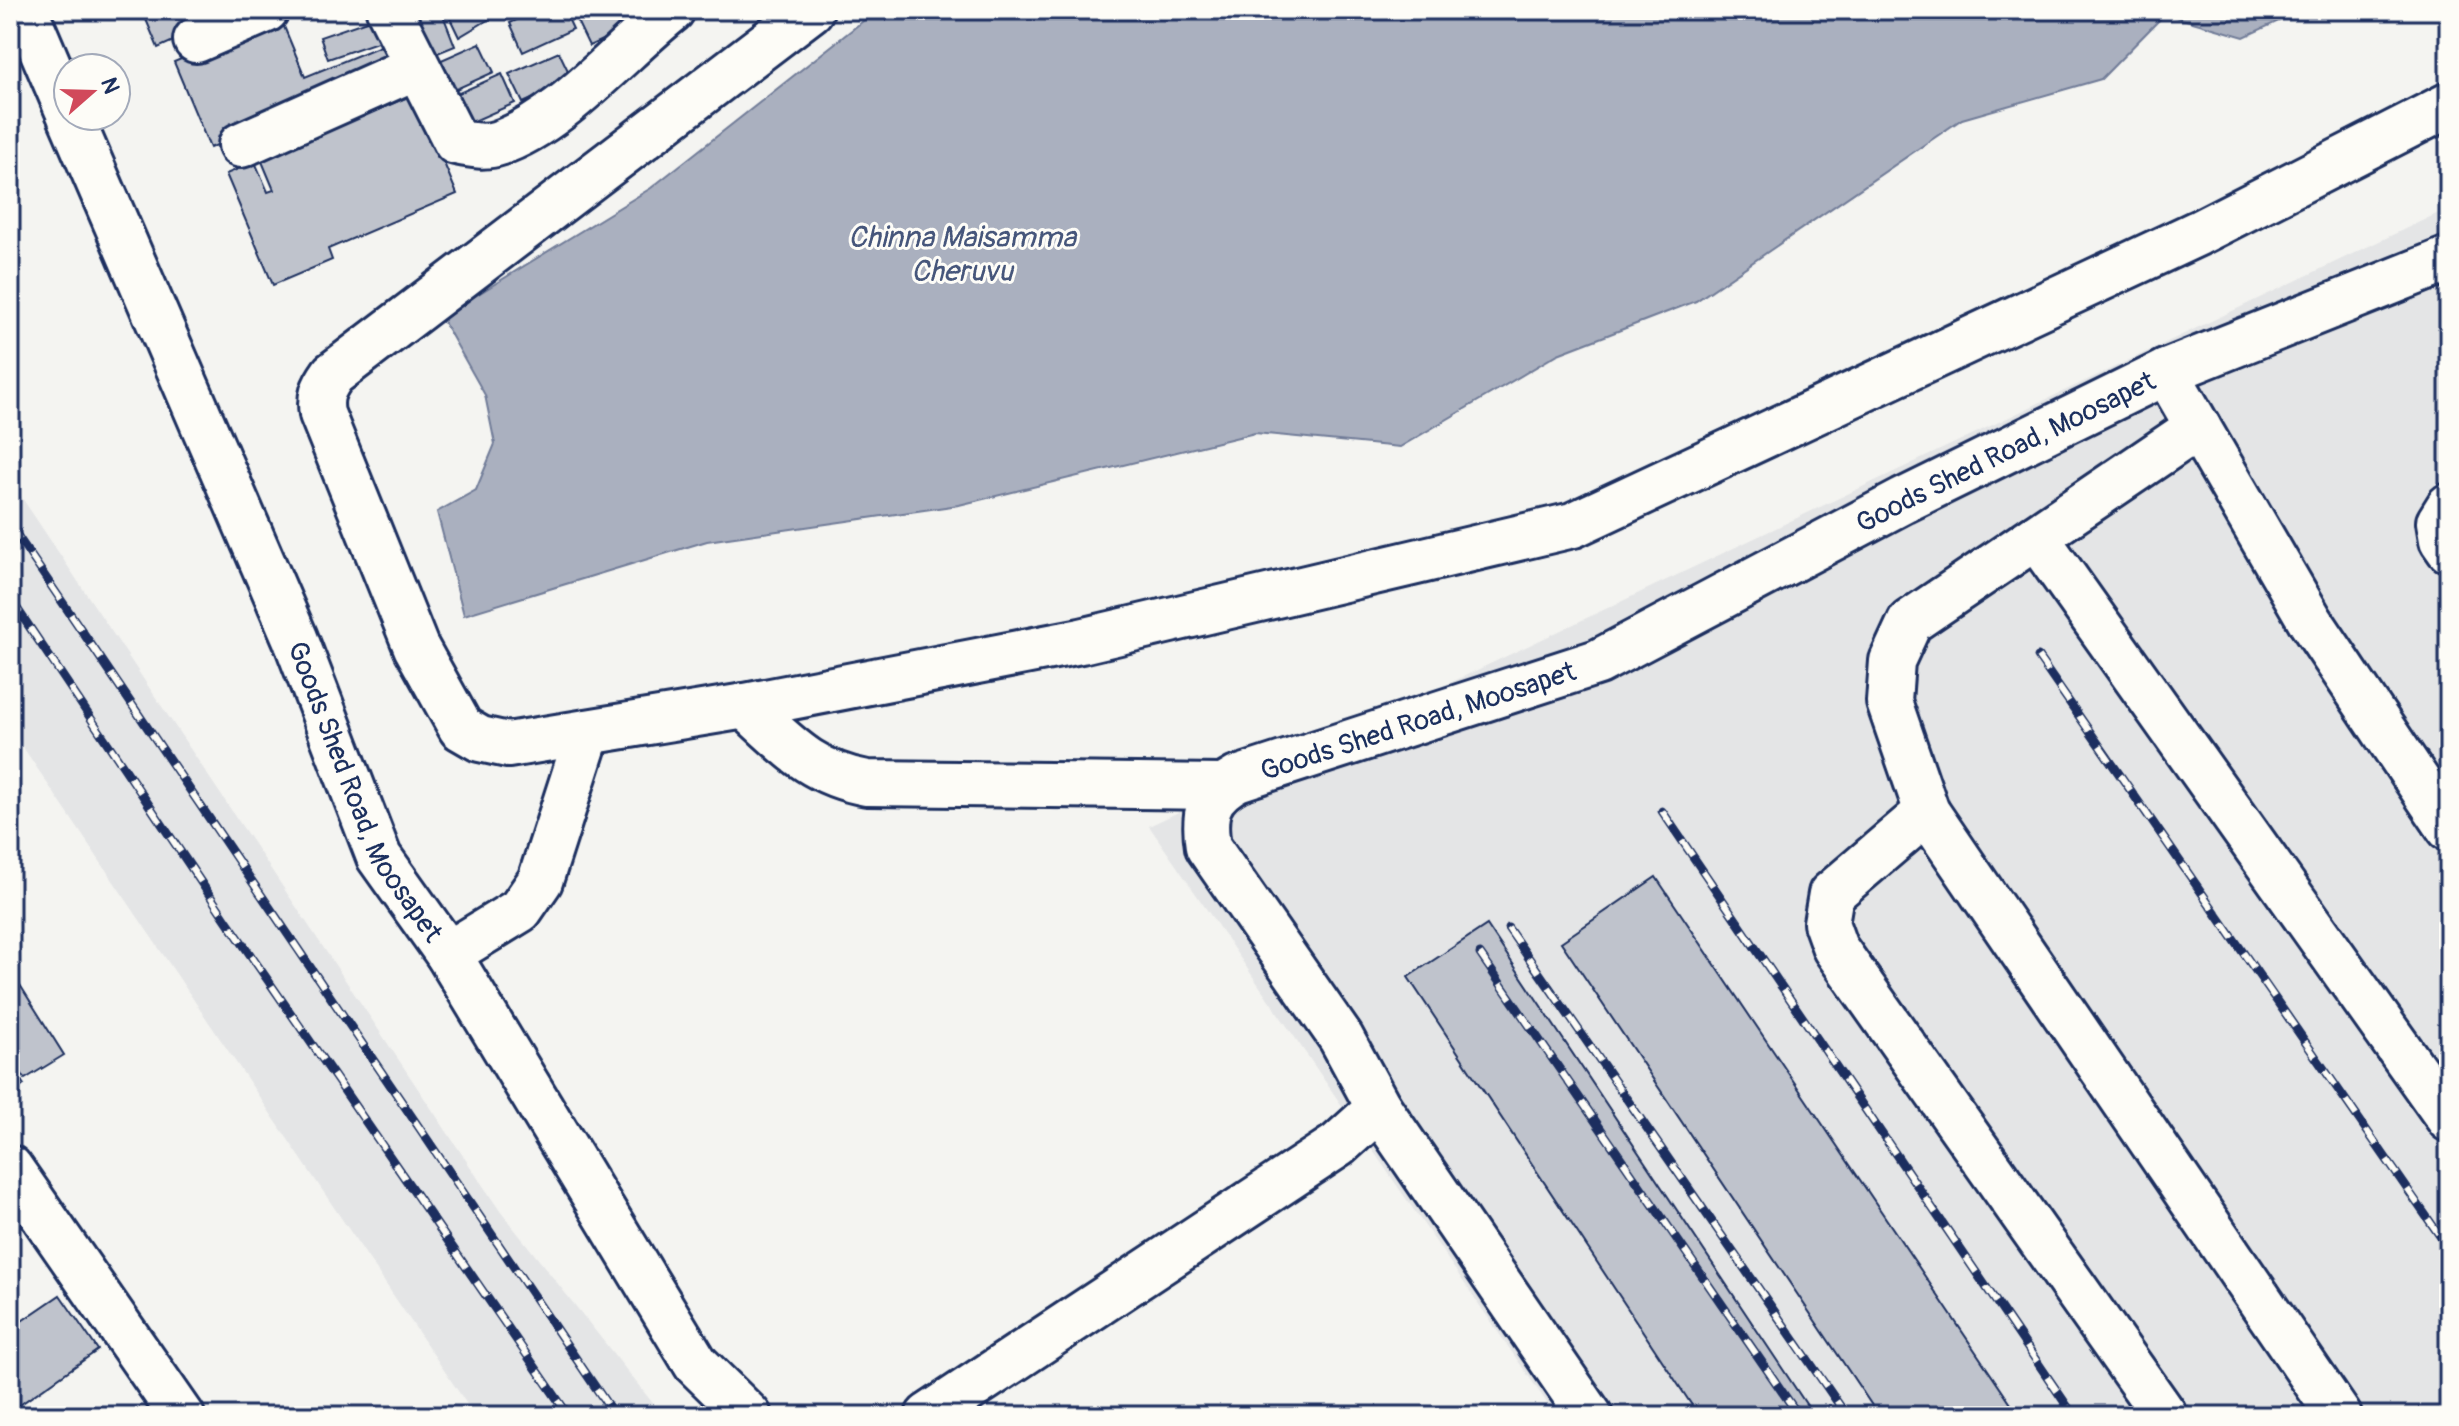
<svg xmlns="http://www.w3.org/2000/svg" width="2459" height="1426" viewBox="0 0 2459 1426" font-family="Pangolin,sans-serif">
<rect width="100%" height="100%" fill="#f4f4f1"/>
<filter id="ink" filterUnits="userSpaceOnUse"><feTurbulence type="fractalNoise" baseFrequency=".0125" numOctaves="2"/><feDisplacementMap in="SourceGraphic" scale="16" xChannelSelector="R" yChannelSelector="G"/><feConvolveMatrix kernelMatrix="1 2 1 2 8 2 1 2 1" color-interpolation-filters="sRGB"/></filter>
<g filter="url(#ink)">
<g fill="#e4e5e6">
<polygon points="2449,208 2449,1416 1556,1416 1149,826"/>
<polygon points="10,480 500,1211 663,1416 475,1416 10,728"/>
</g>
<polygon fill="#aab0bf" stroke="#717c98" stroke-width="2" points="877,10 2303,10 2244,37 2165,14 2101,79 1962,119 1696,301 1558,354 1400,447 1255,433 959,505 707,541 464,615 437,512 476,490 495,444 485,395 441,317 651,188"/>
<g fill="#bfc3cc" stroke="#1b2f5e" stroke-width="2">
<polygon points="142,10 242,10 158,48"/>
<polygon points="407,10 441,10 455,46 423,59"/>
<polygon points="446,10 493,10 496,15 459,37"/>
<polygon points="538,10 564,10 573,29 523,52 510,23"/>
<polygon points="590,10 633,10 639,23 589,46 575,17"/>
<polygon points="384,15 392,37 328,59 320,37"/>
<polygon points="280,17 305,77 395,40 405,65 210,148 174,62"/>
<polygon points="480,43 494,72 443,95 430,65"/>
<polygon points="559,52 573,81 523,103 509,74"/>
<polygon points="502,74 515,103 465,125 452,96"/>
<polygon points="415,94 457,194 328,249 332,260 273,285 226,174 255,162 268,192 274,190 261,159"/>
<polygon points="1656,877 2019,1416 1879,1416 1561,942"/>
<polygon points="1487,925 1814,1416 1699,1416 1408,977"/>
<polygon points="10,969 64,1055 25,1079 10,1055"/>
<polygon points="10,1063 24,1085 10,1095"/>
<polygon points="60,1295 98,1350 11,1411 10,1329"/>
</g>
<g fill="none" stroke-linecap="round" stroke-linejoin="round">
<defs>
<g id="minor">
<polyline points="25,10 68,111"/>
<path d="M389 10 456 142C471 145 485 148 499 143 560 123 621 50 672 10"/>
<path d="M811 10 333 374C323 388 319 397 322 414L416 647 461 728 480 739 508 745 745 706 1081 641 1573 525 2198 233 2449 105"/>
<polyline points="196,40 266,10"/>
<path id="s1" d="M70 116 295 638 379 857 448 954 696 1364 749 1416"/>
<polyline points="241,145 416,67"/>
<polyline points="2166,372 2311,622 2449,828"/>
<polyline points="2198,427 1910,622 1892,661 1889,702 1927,812 2339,1416"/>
<polyline points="2449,506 2439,522 2442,540 2449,550"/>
<polyline points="2036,537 2449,1119"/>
<path d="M745 706C786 743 810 773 867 783L1223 787"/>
<polyline points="1927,812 1831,894 1826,923 1835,948 2165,1416"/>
<polyline points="448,954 520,910 540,881 588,732"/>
<polyline points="1379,1108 1590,1416"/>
<polyline points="10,1168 182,1416"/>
<path id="s2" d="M928 1416 1338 1145 1379 1108 1341 1038 1208 847C1203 814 1206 796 1237 779L1598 662 1903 501 2166 372 2449 259"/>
</g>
</defs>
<use href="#minor" stroke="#1b2f5e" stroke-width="50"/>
<use href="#minor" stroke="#fdfcf7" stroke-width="44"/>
<defs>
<g id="rail">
<polyline points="10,525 615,1416"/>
<polyline points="10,598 227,921 569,1416"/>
<polyline points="2038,657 2449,1249"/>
<polyline points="1662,811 2074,1416"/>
<polyline points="1508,928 1847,1416"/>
<polyline points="1480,954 1799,1416"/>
</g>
</defs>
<use href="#rail" stroke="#1b2f5e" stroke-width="9"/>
<use href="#rail" stroke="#fdfcf7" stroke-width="6" stroke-dasharray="18" stroke-linecap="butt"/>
</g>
</g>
<g text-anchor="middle" stroke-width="6" stroke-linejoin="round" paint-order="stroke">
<g font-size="28" fill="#1b2f5e" stroke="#fdfcf7">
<text dy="10" stroke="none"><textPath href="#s2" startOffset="1778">Goods Shed Road, Moosapet</textPath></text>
<text dy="10" stroke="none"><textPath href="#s2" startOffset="1130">Goods Shed Road, Moosapet</textPath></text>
<text dy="10" stroke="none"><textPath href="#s1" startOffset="738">Goods Shed Road, Moosapet</textPath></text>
</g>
<g font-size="30" font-style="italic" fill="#46567b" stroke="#fdfcf7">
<text x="962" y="247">Chinna Maisamma<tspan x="962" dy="34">Cheruvu</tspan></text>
</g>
</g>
<rect width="2459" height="1426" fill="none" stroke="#fdfcf7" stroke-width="40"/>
<rect x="20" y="20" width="2419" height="1386" fill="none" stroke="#1b2f5e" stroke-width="3" filter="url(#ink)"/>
<g transform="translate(92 92) rotate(70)"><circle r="38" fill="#fdfcf7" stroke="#a3aaba" stroke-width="2"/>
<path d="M0-6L14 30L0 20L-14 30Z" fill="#d1495b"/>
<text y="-12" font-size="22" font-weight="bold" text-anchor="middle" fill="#1b2f5e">N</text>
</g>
</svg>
